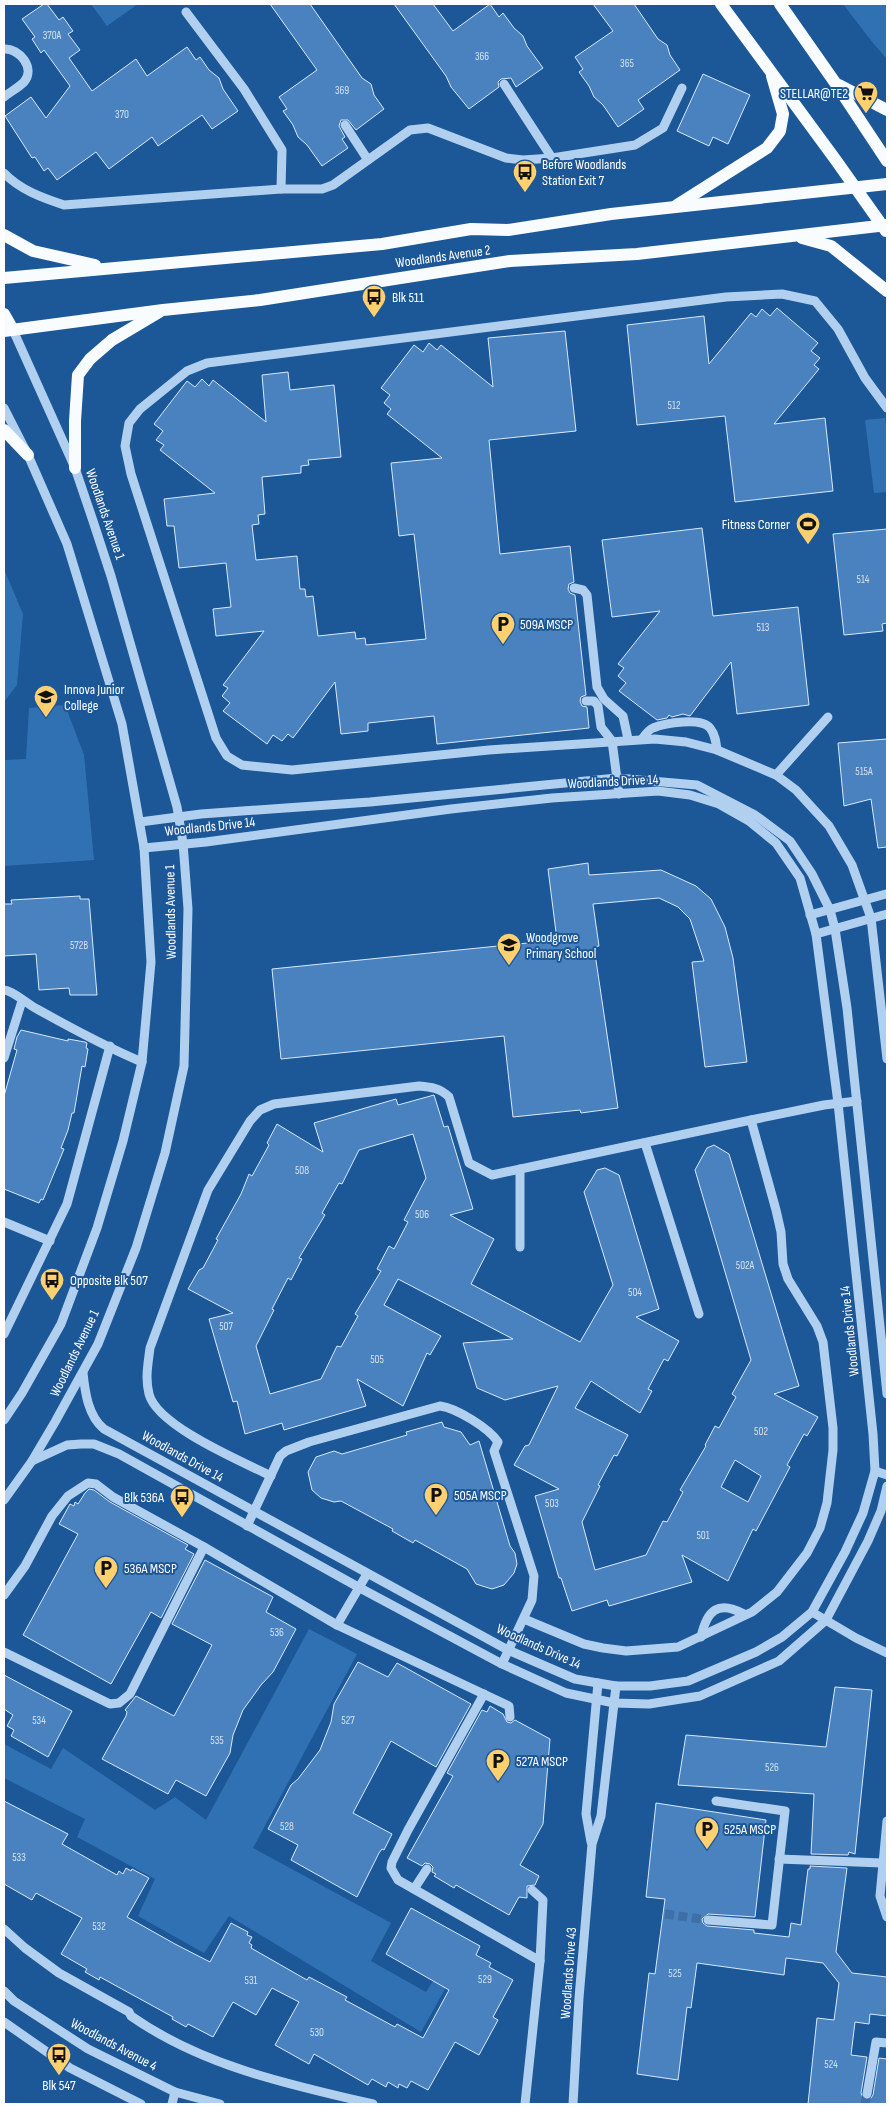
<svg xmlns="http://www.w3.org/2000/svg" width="891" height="2108" viewBox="0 0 891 2108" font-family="'Sofia Sans Condensed',sans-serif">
<rect width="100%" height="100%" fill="#1c5797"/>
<g fill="#3071b4">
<polygon points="91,4 138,4 107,26"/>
<polygon points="843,4 887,4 887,59 873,43"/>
<polygon points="885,418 887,431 887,492 874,493 865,420"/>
<polygon points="4,569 23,614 17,685 4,702"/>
<polygon points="65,705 84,755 94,860 4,866 4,760 26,759 29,708"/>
<polygon points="309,1629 357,1654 253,1848 391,1923 371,1961 426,1992 438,1973 450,1980 421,2032 229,1916 204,1953 138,1916 155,1879 77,1837 85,1819 4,1778 4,1744 51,1769 63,1748 155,1810 175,1797 206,1820"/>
</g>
<g fill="#4a82bf" stroke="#d7e9fb" fill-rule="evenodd">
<polygon points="44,4 47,4 59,20 63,17 73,31 68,34 80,50 69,58 92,91 136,59 147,76 187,47 196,60 200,57 209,70 219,78 223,89 238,111 212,129 202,115 158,146 152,137 109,169 96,152 57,180 48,168 44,171 35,157 32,158 5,116 31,97 46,118 70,86 44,50 41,53 32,39 35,37 22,19"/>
<polygon points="270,4 310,4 362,78 371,84 374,95 384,109 356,130 348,120 341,120 339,126 345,137 342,139 348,148 322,166 307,145 298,137 293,125 283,111 287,109 279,97 317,70"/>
<polygon points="394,4 433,4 453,31 490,4 499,17 503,13 514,28 523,36 527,46 543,68 516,87 511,78 501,79 498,82 499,87 469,109 451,87 446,76"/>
<polygon points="593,4 634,4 658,39 667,45 670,55 680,70 638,100 644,109 618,127 603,105 594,97 589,86 579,72 583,69 575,57 613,31"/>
<polygon points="703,74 750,95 728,144 713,137 709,146 677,131"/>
<polygon points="777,308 818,343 811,351 820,358 814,365 819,369 774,424 825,418 833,491 735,502 725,416 637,425 627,325 704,316 709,364 751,313 756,317 762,309 770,316"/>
<polygon points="565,331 576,431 489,440 500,554 570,546 574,582 569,584 568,589 570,593 575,595 586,695 581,697 580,701 582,706 587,707 589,728 437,744 434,716 368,723 368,731 341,734 335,682 293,738 288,734 282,741 273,735 267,744 223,711 230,703 222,696 228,688 223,685 264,631 216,636 213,609 231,607 226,563 179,568 174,526 167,526 164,499 215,493 160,450 164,445 156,440 163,431 154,424 187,381 195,387 202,379 209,386 213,380 266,422 262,375 288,372 290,390 334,385 341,457 308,460 309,465 301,466 301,473 262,477 265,514 258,515 259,524 252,525 256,560 297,556 300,589 305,589 306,597 313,596 318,636 355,632 356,639 365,638 366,645 426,639 414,534 399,536 391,463 442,458 387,414 391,409 384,403 390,395 381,388 414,345 423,352 429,343 437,350 441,345 493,387 488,338"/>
<polygon points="702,528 713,616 798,607 809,705 737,714 731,662 690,716 683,714 672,717 669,715 667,718 657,720 619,691 626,683 618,676 624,668 618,664 660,611 612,617 602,540"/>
<polygon points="887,529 887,623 882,624 883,631 844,635 833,534"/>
<polygon points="887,739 887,847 878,848 871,799 844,806 838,743"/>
<polygon points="588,863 589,875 661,870 696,886 711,899 725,927 733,958 747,1062 705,1067 692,962 704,961 690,919 678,907 659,898 593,904 599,946 594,947 618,1108 581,1113 580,1110 513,1117 504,1036 281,1059 272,969 557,940 548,869"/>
<polygon points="80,896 80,899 89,899 97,995 70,995 69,988 39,990 36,954 4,956 4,904 12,904 11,900"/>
<polygon points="21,1030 68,1041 68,1039 85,1042 87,1043 86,1048 88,1049 85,1067 82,1066 74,1113 72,1113 68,1130 61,1148 64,1149 43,1200 41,1199 39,1203 4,1189 4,1096 17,1050 14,1049 17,1037"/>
<path d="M434 1095 444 1127 448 1126 473 1209 450 1215 494 1239 471 1284 580 1342 613 1285 584 1192 597 1170 605 1168 619 1175 659 1309 636 1317 679 1341 668 1361 664 1359 648 1389 652 1391 640 1413 591 1381 575 1408 628 1435 617 1456 614 1455 598 1485 600 1486 582 1522 595 1570 646 1555 663 1521 667 1522 683 1492 680 1490 706 1446 705 1445 715 1426 719 1428 736 1397 732 1394 751 1360 695 1170 707 1148 714 1145 729 1154 799 1386 774 1394 818 1417 807 1436 804 1434 787 1465 790 1467 756 1531 753 1529 728 1581 682 1555 692 1582 609 1606 607 1600 572 1611 561 1578H559L535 1496 559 1489 514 1465 525 1446 529 1445 558 1386 505 1400 477 1388 463 1343 513 1339 398 1279 384 1305 441 1336 430 1355 427 1353 403 1406 357 1379 366 1406 284 1430 282 1423 245 1434 237 1401 233 1402 209 1319 233 1313 188 1289 199 1270 203 1268 218 1240 216 1239 241 1194 249 1174 252 1176 269 1145 267 1143 277 1124 323 1152 314 1123 396 1099 398 1105ZM413 1134 426 1178 404 1220 408 1222 394 1249 389 1246 377 1269 381 1271 355 1314 358 1316 341 1347 337 1346 321 1379 270 1394 256 1346 274 1310 272 1309 288 1278 291 1280 302 1259 299 1258 325 1215 322 1213 339 1183 342 1184 359 1150ZM735 1460 761 1476 748 1502 721 1487Z"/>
<polygon points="442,1422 444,1427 461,1432 470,1445 479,1441 510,1546 515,1553 517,1564 514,1573 504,1585 492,1589 476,1584 467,1569 415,1540 413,1543 392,1531 393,1529 341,1501 334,1502 321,1498 312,1490 308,1472 316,1457 334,1451 342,1454 407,1435 406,1432"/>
<polygon points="89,1489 94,1490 110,1502 188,1545 185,1549 194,1554 161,1618 151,1612 111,1684 23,1635 78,1534 59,1524 70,1504 74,1506 75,1502 78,1504 85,1493"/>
<polygon points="205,1560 273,1597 266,1612 296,1629 273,1672 261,1685 243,1710 233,1735 230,1753 206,1796 176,1780 168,1794 102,1759 126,1716 127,1712 125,1710 136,1696 174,1716 193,1681 212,1645 172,1624"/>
<polygon points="358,1662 388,1677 397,1663 471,1704 436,1767 391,1741 353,1813 392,1834 384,1850 382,1849 379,1853 357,1897 291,1860 298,1845 268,1829 291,1785 298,1779 320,1750 331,1722 334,1704"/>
<polygon points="4,1675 72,1711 48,1757 11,1736 14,1730 7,1726 13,1715 4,1709"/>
<polygon points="835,1687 872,1690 855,1854 849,1852 848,1855 811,1854 814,1794 678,1785 686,1735 826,1747"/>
<polygon points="490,1706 503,1714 507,1722 511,1723 515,1720 550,1739 543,1824 520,1865 539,1876 535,1885 527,1886 527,1898 519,1897 509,1915 456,1885 454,1888 434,1876 436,1874 432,1872 433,1867 430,1864 425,1863 422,1866 407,1858 453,1776 447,1773 482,1710 487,1712"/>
<polygon points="4,1801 68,1834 62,1844 117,1875 119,1871 123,1874 126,1868 131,1871 132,1869 149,1878 127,1917 175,1944 210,1962 231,1923 248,1932 247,1935 252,1937 249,1943 252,1945 251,1948 307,1980 309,1977 347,1997 345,2000 395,2027 397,2024 423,2038 449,1990 386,1954 411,1908 480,1946 476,1955 491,1963 489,1967 513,1980 493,2017 498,2020 479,2055 455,2042 428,2090 411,2081 407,2088 399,2084 398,2088 388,2082 386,2087 372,2079 368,2085 314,2054 309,2064 275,2045 299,2002 272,1988 256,2015 233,2002 213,2037 188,2024 186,2027 172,2019 173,2017 100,1977 99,1980 85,1972 87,1969 61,1954 82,1918 36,1893 32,1900 4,1884"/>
<polygon points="656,1803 766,1820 755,1917 708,1914 702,1919 703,1923 707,1926 754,1930 754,1933 789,1937 791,1923 801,1925 808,1869 810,1869 810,1866 847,1868 836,1952 852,1973 887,1977 887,2016 870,2014 869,2024 855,2022 851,2055 867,2057 861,2093 863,2098 866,2100 871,2098 873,2095 879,2058 887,2059 887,2104 808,2104 817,2018 834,2020 839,1983 823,1963 786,1958 784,1975 697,1963 691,2008 687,2007 678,2080 637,2074 649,1973 655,1974 665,1899 646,1897"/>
</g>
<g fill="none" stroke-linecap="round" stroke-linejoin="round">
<g stroke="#3e70a7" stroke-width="9" stroke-dasharray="9 4.5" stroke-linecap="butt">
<polyline points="665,1914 708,1920"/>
<polyline points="865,2104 867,2094"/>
</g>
<g stroke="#b1d0f0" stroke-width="9">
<polyline points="186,12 244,89 282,150 281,189"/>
<path d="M4 49C19 48 36 68 24 82 18 88 10 92 4 97"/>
<polyline points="504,84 552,158"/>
<polyline points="345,125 368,160"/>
<path d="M4 173C20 190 43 198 64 205L281 189H322L333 185 410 130 428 128 506 158 523 160 552 158 635 145 663 128 682 88"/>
<polyline points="4,408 28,455 67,544 122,724 144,848 151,962 142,1062 123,1141 97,1228 61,1324 22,1393 4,1420"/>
<polyline points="887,408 865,378 838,329 815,301 782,294 726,297 207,363 187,371 140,409 129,423 125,446 131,474 216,738 227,756 242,765 292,770 489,750 655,739 686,742 717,750 776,775 796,790 829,826 852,865 871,918 887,1059"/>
<polyline points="574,588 583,590 587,595 597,687 604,699 623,716 628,739"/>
<polyline points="586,701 594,701 598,706 601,727 612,741 619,794"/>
<path d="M642 739C645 735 649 729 653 728 665 723 701 717 710 728 715 734 716 742 717 750"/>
<polyline points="776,775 828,717"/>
<polyline points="140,822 201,814 370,802 617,778 697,785 755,815 790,841 812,874 830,910 835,929 847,1008 887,1394"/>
<polyline points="810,915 886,894"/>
<polyline points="816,934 887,914"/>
<path d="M4 990C14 991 27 1004 37 1009 71 1028 106 1047 142 1062"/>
<polyline points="4,1058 22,1001"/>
<polyline points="645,1143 699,1314"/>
<polyline points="520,1169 520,1247"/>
<polyline points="4,1222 50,1241"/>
<polyline points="4,1334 67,1204 110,1046"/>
<path d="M83 1373C85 1392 88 1416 104 1429L508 1650 575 1679 598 1683 616 1686H650L688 1681 756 1652 782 1637 812 1612 845 1552 863 1513 875 1471 873 1434 838 1103 816 934 800 878 776 843 749 821 719 804 690 795 658 791 552 798 451 809 206 842 144 848"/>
<polyline points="32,1461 67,1445 81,1444 94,1444 119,1454 360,1588 502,1664 566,1693 614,1703 649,1704 700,1696 779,1661 826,1620 868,1541 881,1511 887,1486"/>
<polyline points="875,1471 887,1475"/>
<path d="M271 1476C241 1461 157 1426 149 1394 145 1378 148 1364 150 1348L208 1190 250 1121 260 1110 274 1104 419 1086C431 1087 440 1088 449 1097L469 1163 492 1175 751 1120 824 1105 857 1101"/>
<polyline points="4,1500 32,1461 55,1422 98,1344 136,1248 165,1153 184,1066 188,909 183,843 177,807 111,576 93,521 75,468 13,330"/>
<path d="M247 1526 280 1456 286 1451 309 1442 440 1406C456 1408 489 1428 498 1442L494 1451 534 1576 532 1600 502 1664"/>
<polyline points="4,1595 25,1566 52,1516 68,1496 88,1483 96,1484 113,1497 204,1547 337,1625 509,1706 510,1717"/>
<polyline points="812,1612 856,1638 887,1653"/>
<polyline points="524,1619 584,1644 603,1648 626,1651 678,1647 752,1612 777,1592 807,1553 820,1528 827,1503 833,1450 833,1428 823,1342 817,1326 788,1279 783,1264 781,1232 776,1210 751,1120"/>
<polyline points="337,1625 367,1574"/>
<path d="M701 1637C707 1610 718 1600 744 1614"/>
<polyline points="4,1652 110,1704 119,1703 130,1694 204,1547"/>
<polyline points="484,1694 408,1830 392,1862 391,1868 398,1880 540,1961"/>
<polyline points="887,1821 880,1896 887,1917"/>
<polyline points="591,1842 586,1814 598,1683"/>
<polyline points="779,1859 882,1863"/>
<polyline points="414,1889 427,1869"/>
<polyline points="708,1920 772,1925 785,1811 716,1801"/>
<path d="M4 1929 25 1948 59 1973 129 2012 131 2016C202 2066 290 2085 373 2104"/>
<polyline points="4,1991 14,2001 88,2049 175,2092 220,2104"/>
<polyline points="4,2022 70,2068 141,2104"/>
<polyline points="867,2094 876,2042 887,2043"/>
<polyline points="172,2104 175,2092"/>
<polyline points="525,2104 540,1961 543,1900 532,1890"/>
<polyline points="573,2104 579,1998 592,1844 601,1816 616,1686"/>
</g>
<g stroke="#f9fcff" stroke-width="12">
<polyline points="721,4 835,159 886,231"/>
<polyline points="780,4 836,84 887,161"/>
<polyline points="839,85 887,110"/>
<polyline points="677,205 767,148 780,131 783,114 772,76"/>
<polyline points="4,235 33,251 95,265"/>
<polyline points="802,238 831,246 887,291"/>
<polyline points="4,278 382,244 471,229 508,230 611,214 887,184"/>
<polyline points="4,314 13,330"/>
<polyline points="4,331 163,310 260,300 510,261 637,254 887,225"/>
<polyline points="4,430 28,455"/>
<polyline points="75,468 75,421 78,375 90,359 112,340 159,312"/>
</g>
</g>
<defs>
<symbol id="supermarket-pin" viewBox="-11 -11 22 30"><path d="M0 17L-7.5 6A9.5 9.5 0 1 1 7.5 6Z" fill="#ffd06f" stroke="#1c5797"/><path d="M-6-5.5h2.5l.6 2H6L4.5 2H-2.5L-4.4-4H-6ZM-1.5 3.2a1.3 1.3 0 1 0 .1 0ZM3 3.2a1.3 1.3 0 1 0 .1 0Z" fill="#111"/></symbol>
<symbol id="bus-pin" viewBox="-11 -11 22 30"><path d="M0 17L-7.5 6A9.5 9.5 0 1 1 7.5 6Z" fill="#ffd06f" stroke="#1c5797"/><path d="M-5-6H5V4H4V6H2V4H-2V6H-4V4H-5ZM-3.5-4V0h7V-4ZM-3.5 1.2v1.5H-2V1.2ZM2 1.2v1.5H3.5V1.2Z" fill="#111"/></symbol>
<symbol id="stadium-pin" viewBox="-11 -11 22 30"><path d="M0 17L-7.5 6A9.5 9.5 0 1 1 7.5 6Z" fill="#ffd06f" stroke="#1c5797"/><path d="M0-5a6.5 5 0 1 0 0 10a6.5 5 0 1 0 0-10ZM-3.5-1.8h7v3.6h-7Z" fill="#111"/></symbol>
<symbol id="parking-pin" viewBox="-11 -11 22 30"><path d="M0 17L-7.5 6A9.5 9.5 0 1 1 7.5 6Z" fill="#ffd06f" stroke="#1c5797"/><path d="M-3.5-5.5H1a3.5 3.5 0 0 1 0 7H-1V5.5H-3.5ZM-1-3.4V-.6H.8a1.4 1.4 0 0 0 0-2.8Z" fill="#111"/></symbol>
<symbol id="university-pin" viewBox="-11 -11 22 30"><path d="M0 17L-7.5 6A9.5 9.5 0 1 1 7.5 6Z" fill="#ffd06f" stroke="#1c5797"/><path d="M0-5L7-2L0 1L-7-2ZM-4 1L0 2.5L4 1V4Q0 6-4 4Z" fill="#111"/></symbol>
<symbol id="school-pin" viewBox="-11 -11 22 30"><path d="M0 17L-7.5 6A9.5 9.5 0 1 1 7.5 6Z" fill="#ffd06f" stroke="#1c5797"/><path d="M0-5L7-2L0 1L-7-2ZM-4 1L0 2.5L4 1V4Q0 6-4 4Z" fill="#111"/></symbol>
</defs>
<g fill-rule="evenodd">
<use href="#supermarket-pin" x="852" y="79" width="28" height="38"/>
<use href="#bus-pin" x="511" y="158" width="28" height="38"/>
<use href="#bus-pin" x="360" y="283" width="28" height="38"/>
<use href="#stadium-pin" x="794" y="510" width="28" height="38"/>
<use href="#parking-pin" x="489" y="610" width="28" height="38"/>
<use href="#university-pin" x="32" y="683" width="28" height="38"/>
<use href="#school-pin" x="495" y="931" width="28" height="38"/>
<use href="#bus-pin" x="38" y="1266" width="28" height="38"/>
<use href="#parking-pin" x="422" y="1481" width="28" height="38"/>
<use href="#bus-pin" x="168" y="1483" width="28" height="38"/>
<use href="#parking-pin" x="92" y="1554" width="28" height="38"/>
<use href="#parking-pin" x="484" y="1747" width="28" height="38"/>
<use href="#parking-pin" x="693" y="1815" width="28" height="38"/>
<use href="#bus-pin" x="45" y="2041" width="28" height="38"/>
</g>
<g text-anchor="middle" stroke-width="4" stroke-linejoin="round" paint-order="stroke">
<g font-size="11" fill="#d2e0ef">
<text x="52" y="39">370A</text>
<text x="482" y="60">366</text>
<text x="627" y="67">365</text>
<text x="342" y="94">369</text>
<text x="122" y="118">370</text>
<text x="674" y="409">512</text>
<text x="863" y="583">514</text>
<text x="763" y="631">513</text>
<text x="864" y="775">515A</text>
<text x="79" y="949">572B</text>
<text x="302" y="1174">508</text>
<text x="422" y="1218">506</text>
<text x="745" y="1269">502A</text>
<text x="635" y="1296">504</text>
<text x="226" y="1330">507</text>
<text x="377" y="1363">505</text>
<text x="761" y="1435">502</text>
<text x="552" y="1507">503</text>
<text x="703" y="1539">501</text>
<text x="277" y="1636">536</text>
<text x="39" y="1724">534</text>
<text x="348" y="1724">527</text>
<text x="217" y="1744">535</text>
<text x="772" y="1771">526</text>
<text x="287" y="1830">528</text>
<text x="19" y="1861">533</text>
<text x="99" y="1930">532</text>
<text x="675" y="1977">525</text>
<text x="485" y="1983">529</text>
<text x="251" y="1984">531</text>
<text x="317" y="2036">530</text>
<text x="831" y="2068">524</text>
</g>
<g font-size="14" fill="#fff" stroke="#1c5797" text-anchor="start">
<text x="848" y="98" text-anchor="end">STELLAR@TE2</text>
<text x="542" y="169">Before Woodlands<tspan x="542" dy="16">Station Exit 7</tspan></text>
<text x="392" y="302">Blk 511</text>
<text x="790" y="529" text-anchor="end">Fitness Corner</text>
<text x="520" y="629">509A MSCP</text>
<text x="64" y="694">Innova Junior<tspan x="64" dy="16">College</tspan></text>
<text x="526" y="942">Woodgrove<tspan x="526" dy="16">Primary School</tspan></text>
<text x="70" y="1285">Opposite Blk 507</text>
<text x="454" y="1500">505A MSCP</text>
<text x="164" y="1502" text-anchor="end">Blk 536A</text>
<text x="124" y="1573">536A MSCP</text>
<text x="516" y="1766">527A MSCP</text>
<text x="724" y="1834">525A MSCP</text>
<text x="59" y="2090" text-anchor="middle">Blk 547</text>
</g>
<g font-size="14" fill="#fff" stroke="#1c5797">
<text transform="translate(443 256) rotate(-8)" y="5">Woodlands Avenue 2</text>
<text transform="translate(106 514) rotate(71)" y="5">Woodlands Avenue 1</text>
<text transform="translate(613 781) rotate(-3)" y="5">Woodlands Drive 14</text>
<text transform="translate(210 826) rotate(-6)" y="5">Woodlands Drive 14</text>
<text transform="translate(170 912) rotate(-91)" y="5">Woodlands Avenue 1</text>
<text transform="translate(849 1331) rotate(-96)" y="5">Woodlands Drive 14</text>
<text transform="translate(74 1353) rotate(-64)" y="5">Woodlands Avenue 1</text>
<text transform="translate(183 1456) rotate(29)" y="5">Woodlands Drive 14</text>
<text transform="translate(539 1646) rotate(24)" y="5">Woodlands Drive 14</text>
<text transform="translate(568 1973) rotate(-86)" y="5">Woodlands Drive 43</text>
<text transform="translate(114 2044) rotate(28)" y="5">Woodlands Avenue 4</text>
</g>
</g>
<rect width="891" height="2108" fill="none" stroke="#ffffff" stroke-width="10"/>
</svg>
